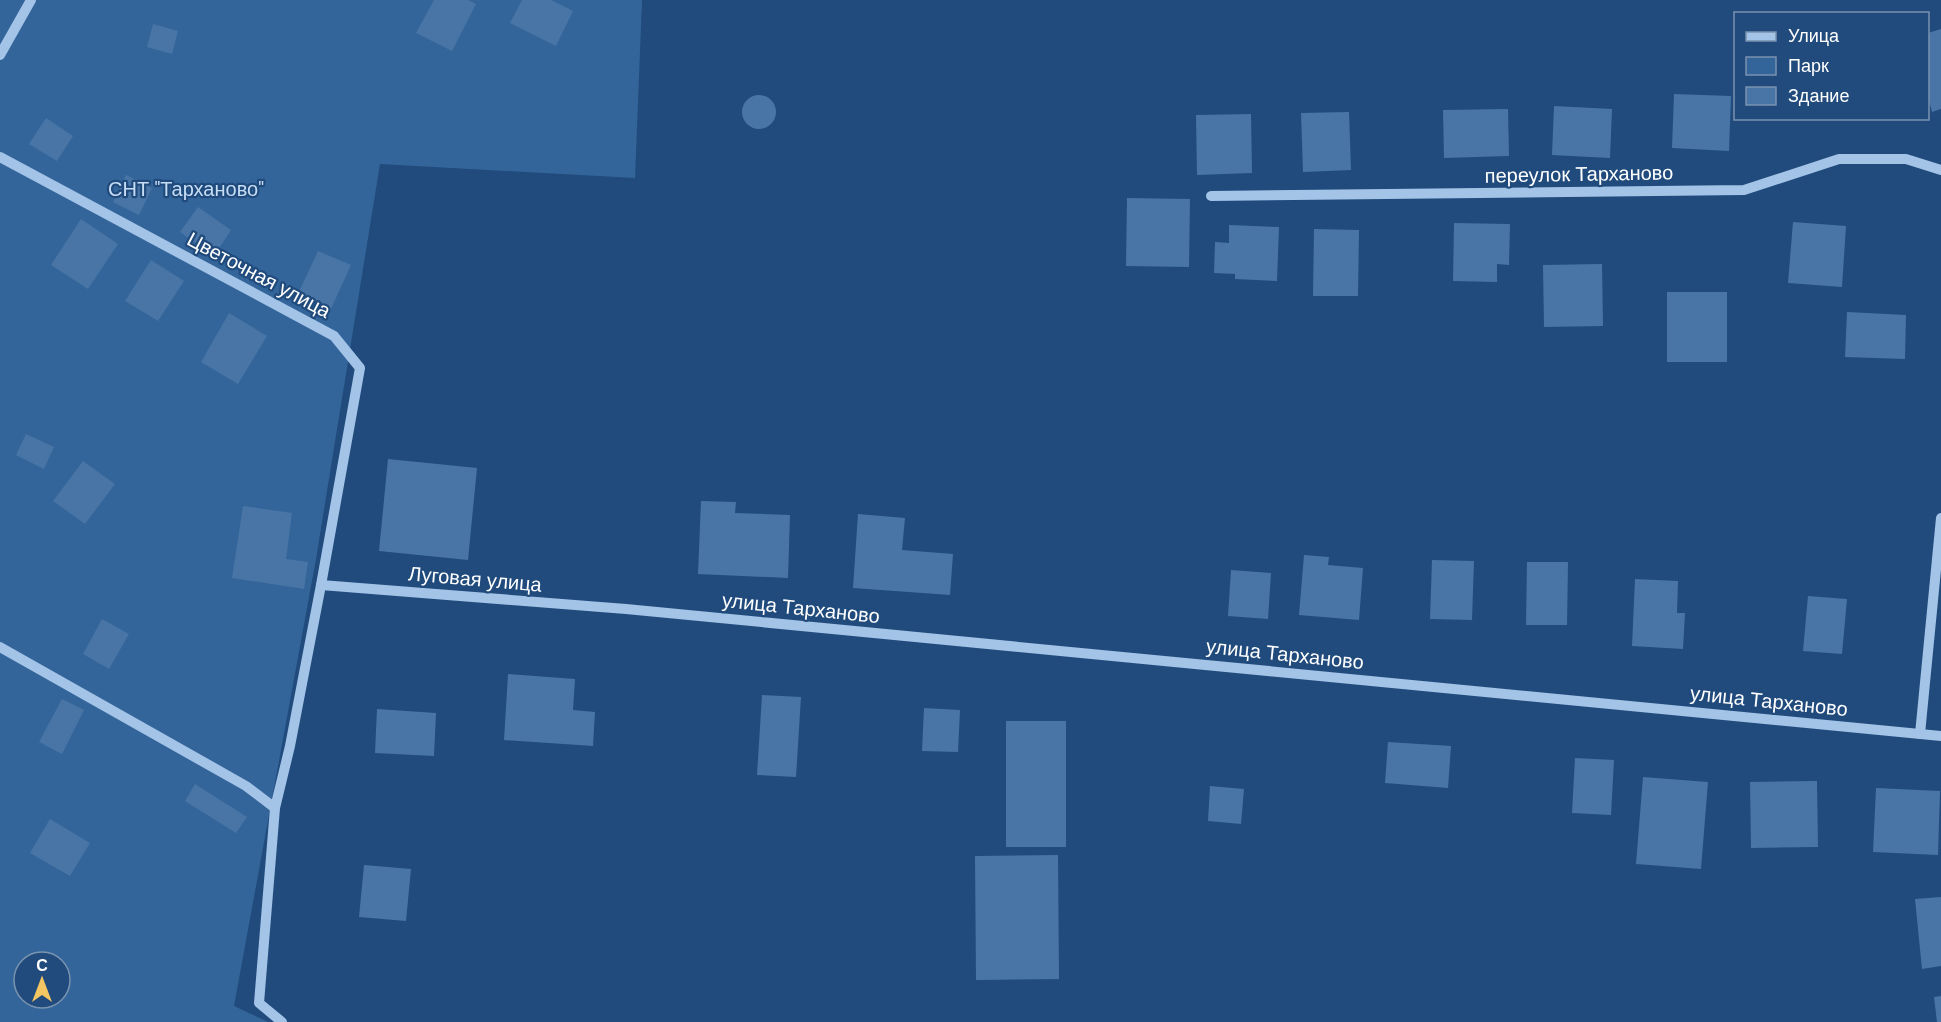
<svg xmlns="http://www.w3.org/2000/svg" width="1941" height="1022" viewBox="0 0 1941 1022" font-family="'DM Sans',sans-serif">
<rect width="100%" height="100%" fill="#204b7c"/>
<path fill="#33659b" fill-rule="evenodd" d="M0 0H642L635 178 380 164 316 559 234 1006 268 1022H0ZM24 962H60V998H24Z"/>
<g fill="#4875a6">
<polygon points="434,0 468,0 476,4 452,51 416,33"/>
<polygon points="522,0 551,0 573,11 556,46 510,23"/>
<polygon points="153,24 178,31 172,54 147,47"/>
<polygon points="1941,29 1941,109 1932,112 1928,97 1928,33"/>
<polygon points="1674,94 1731,96 1729,151 1672,148"/>
<circle cx="759" cy="112" r="17"/>
<polygon points="1554,106 1612,109 1610,158 1552,155"/>
<polygon points="1508,109 1509,156 1444,158 1443,110"/>
<polygon points="1349,112 1351,170 1303,172 1301,113"/>
<polygon points="1251,114 1252,173 1197,175 1196,115"/>
<polygon points="46,118 73,136 57,161 29,144"/>
<polygon points="126,175 152,188 139,215 113,202"/>
<polygon points="1127,198 1190,199 1189,267 1126,266"/>
<polygon points="198,207 231,230 214,256 180,232"/>
<polygon points="81,219 118,244 88,289 51,265"/>
<polygon points="1793,222 1846,226 1842,287 1788,283"/>
<polygon points="1454,223 1510,224 1509,265 1497,264 1497,282 1453,281"/>
<polygon points="1229,225 1279,227 1277,281 1235,279 1235,274 1214,273 1215,242 1229,243"/>
<polygon points="1314,229 1359,230 1358,296 1313,296"/>
<polygon points="318,251 351,265 330,311 297,296"/>
<polygon points="151,260 184,281 158,321 125,301"/>
<polygon points="1602,264 1603,326 1544,327 1543,265"/>
<rect x="1667" y="292" width="60" height="70"/>
<polygon points="1847,312 1906,315 1905,359 1845,357"/>
<polygon points="229,313 267,336 238,384 201,362"/>
<polygon points="26,434 54,447 44,469 16,455"/>
<polygon points="388,459 477,468 468,560 379,551"/>
<polygon points="83,461 115,484 85,524 53,501"/>
<polygon points="701,501 736,502 735,513 790,515 788,578 698,574"/>
<polygon points="243,506 292,513 286,559 308,562 304,589 232,578"/>
<polygon points="858,514 905,518 902,550 953,554 950,595 853,588"/>
<polygon points="1304,555 1329,557 1328,565 1363,568 1359,620 1299,615"/>
<polygon points="1432,560 1474,561 1472,620 1430,619"/>
<polygon points="1527,562 1568,562 1567,625 1526,625"/>
<polygon points="1231,570 1271,573 1268,619 1228,616"/>
<polygon points="1635,579 1678,581 1677,613 1685,613 1683,649 1632,646"/>
<polygon points="1808,596 1847,599 1842,654 1803,651"/>
<polygon points="102,619 129,634 109,669 83,654"/>
<polygon points="508,674 575,679 573,710 595,712 593,746 504,740"/>
<polygon points="762,695 801,697 796,777 757,775"/>
<polygon points="62,699 84,710 62,754 39,742"/>
<polygon points="924,708 960,710 958,752 922,751"/>
<polygon points="377,709 436,713 434,756 375,753"/>
<rect x="1006" y="721" width="60" height="126"/>
<polygon points="1388,742 1451,746 1448,788 1385,783"/>
<polygon points="1575,758 1614,760 1611,815 1572,813"/>
<polygon points="1643,777 1708,782 1701,869 1636,864"/>
<polygon points="1817,781 1818,847 1751,848 1750,782"/>
<polygon points="195,784 247,817 236,833 185,801"/>
<polygon points="1210,786 1244,789 1241,824 1208,821"/>
<polygon points="1876,788 1940,791 1938,855 1873,852"/>
<polygon points="50,819 90,843 70,876 30,853"/>
<polygon points="1058,855 1059,979 976,980 975,856"/>
<polygon points="364,865 411,869 406,921 359,917"/>
<polygon points="1941,897 1941,966 1922,969 1915,899"/>
<polygon points="1941,996 1941,1022 1937,1022 1934,997"/>
</g>
<g fill="none" stroke-linecap="round" stroke-linejoin="round">
<g stroke="#a3c3e7" stroke-width="10">
<polyline points="0,55 31,0"/>
<polyline points="0,157 334,336 360,368 321,585 290,746 275,808 259,1003 282,1022"/>
<polyline points="1211,196 1744,190 1839,159 1906,159 1941,170"/>
<polyline points="321,585 626,609 1941,736"/>
<polyline points="0,647 246,786 275,808"/>
<polyline points="1920,734 1941,518"/>
</g>
</g>
<g text-anchor="middle" stroke-width="4.5" stroke-linejoin="round" paint-order="stroke">
<g font-size="20" fill="#fff" stroke="#204b7c">
<text transform="translate(1579 174) rotate(-1)" y="7">переулок Тарханово</text>
<text transform="translate(259 275) rotate(28)" y="7">Цветочная улица</text>
<text transform="translate(475 579) rotate(5)" y="7">Луговая улица</text>
<text transform="translate(801 608) rotate(6)" y="7">улица Тарханово</text>
<text transform="translate(1285 654) rotate(6)" y="7">улица Тарханово</text>
<text transform="translate(1769 701) rotate(6)" y="7">улица Тарханово</text>
</g>
<g font-size="20" fill="#c6ddf5" stroke="#204b7c">
<text x="186" y="196">СНТ "Тарханово"</text>
</g>
</g>
<rect x="1734" y="12" width="195" height="108" fill="#204b7c" stroke="#7993b0" stroke-width="1.5"/>
<rect x="1746" y="32" width="30" height="9" fill="#a3c3e7" stroke="#7993b0" stroke-width="1.5"/>
<text x="1788" y="42" font-size="18" fill="#ffffff">Улица</text>
<rect x="1746" y="57" width="30" height="18" fill="#33659b" stroke="#7993b0" stroke-width="1.5"/>
<text x="1788" y="72" font-size="18" fill="#ffffff">Парк</text>
<rect x="1746" y="87" width="30" height="18" fill="#4875a6" stroke="#7993b0" stroke-width="1.5"/>
<text x="1788" y="102" font-size="18" fill="#ffffff">Здание</text>
<g transform="translate(42 980)"><circle r="28" fill="#204b7c" stroke="#7993b0" stroke-width="1.5"/>
<path d="M0-4.5L10 22L0 15L-10 22Z" fill="#f4c663"/>
<text y="-9" font-size="16" font-weight="bold" text-anchor="middle" fill="#ffffff">С</text>
</g>
</svg>
